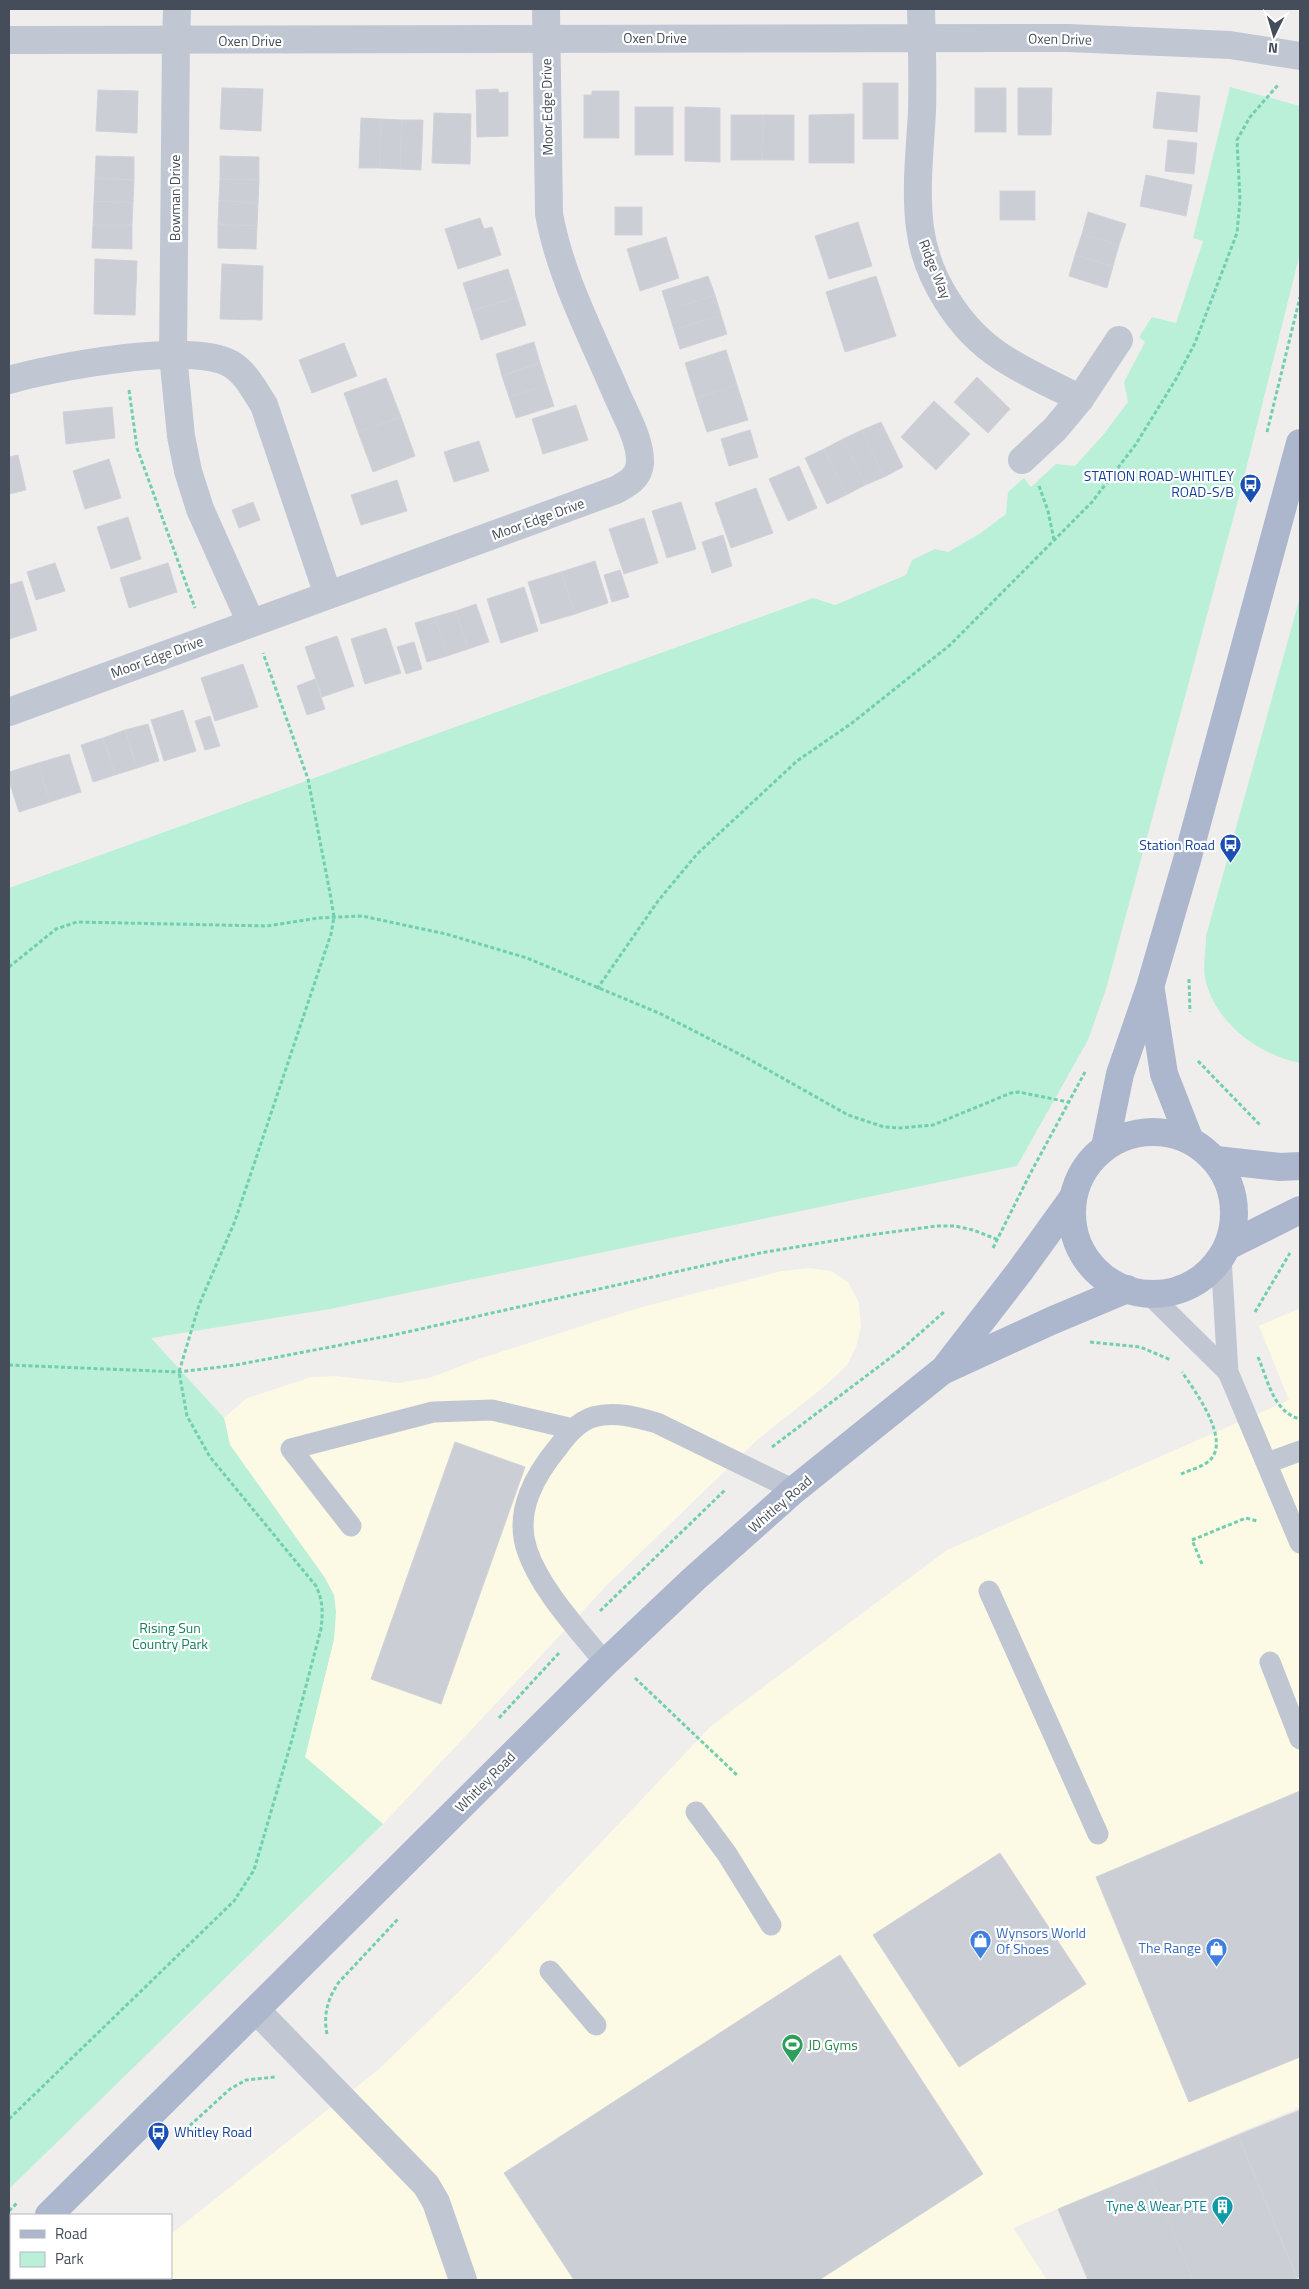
<svg xmlns="http://www.w3.org/2000/svg" width="1309" height="2289" viewBox="0 0 1309 2289" font-family="'Titillium Web',sans-serif">
<rect width="100%" height="100%" fill="#f0eeed"/>
<g fill="#fcf9e5">
<polygon points="809,1268 831,1271 848,1282 859,1303 861,1327 856,1347 847,1365 825,1386 757,1440 608,1584 383,1824 305,1757 334,1639 325,1578 230,1445 224,1418 247,1398 311,1377 335,1376 398,1383 429,1378 482,1358 638,1308 782,1271"/>
<polygon points="1300,1308 1300,2107 1013,2228 1047,2280 114,2280 117,2278 171,2278 171,2234 379,2069 476,1975 711,1726 947,1550 1289,1400 1259,1326"/>
</g>
<g fill="#b9f0d7">
<polygon points="1230,87 1300,106 1300,253 1240,493 1106,989 1088,1040 1017,1166 330,1309 151,1338 224,1418 230,1445 325,1578 334,1595 336,1612 334,1639 305,1757 383,1824 9,2189 9,888 813,598 835,605 906,575 912,560 935,549 948,552 981,533 1006,514 1008,492 1024,478 1031,487 1056,464 1075,466 1103,435 1128,402 1124,382 1145,342 1139,337 1152,317 1176,323 1203,241 1193,238"/>
<path d="M1300 597V1063C1259 1055 1217 1024 1206 982 1202 969 1206 950 1206 936Z"/>
</g>
<g fill="#ccced5" stroke="#d1d2d9">
<rect x="863" y="83" width="35" height="56"/>
<polygon points="222,88 263,89 261,131 220,129"/>
<rect x="975" y="88" width="31" height="44"/>
<polygon points="1018,88 1052,88 1051,135 1018,135"/>
<polygon points="498,89 499,93 508,92 508,136 477,137 476,90"/>
<polygon points="98,90 138,91 137,133 96,131"/>
<polygon points="592,91 619,91 619,138 584,138 584,95 592,95"/>
<polygon points="1157,92 1200,96 1197,132 1153,128"/>
<rect x="635" y="107" width="38" height="48"/>
<polygon points="685,107 720,108 720,162 685,161"/>
<polygon points="434,113 471,114 470,164 432,163"/>
<polygon points="854,114 854,163 809,163 809,115"/>
<polygon points="731,115 763,115 762,160 731,160"/>
<polygon points="763,115 794,115 794,160 762,160"/>
<polygon points="361,118 381,119 380,168 359,168"/>
<polygon points="381,119 402,120 400,169 380,168"/>
<polygon points="402,120 423,120 421,170 400,169"/>
<polygon points="1168,140 1197,143 1194,174 1165,171"/>
<polygon points="96,156 134,157 134,180 95,178"/>
<polygon points="220,156 259,157 259,180 220,179"/>
<polygon points="1146,175 1192,185 1186,216 1140,206"/>
<polygon points="95,178 134,180 133,203 94,201"/>
<polygon points="220,179 259,180 258,203 219,201"/>
<rect x="1000" y="191" width="35" height="29"/>
<polygon points="94,201 133,203 132,225 93,225"/>
<polygon points="219,201 258,203 257,226 218,224"/>
<rect x="615" y="207" width="27" height="28"/>
<polygon points="1088,212 1126,224 1119,245 1082,234"/>
<polygon points="480,218 484,229 492,227 501,255 458,269 445,229"/>
<polygon points="858,222 872,266 829,279 815,236"/>
<polygon points="218,224 257,226 256,249 218,248"/>
<polygon points="93,225 132,225 132,249 92,248"/>
<polygon points="1082,234 1119,245 1113,266 1075,255"/>
<polygon points="666,237 679,278 640,291 627,249"/>
<polygon points="1075,255 1113,266 1107,288 1069,276"/>
<polygon points="95,259 137,261 135,315 94,314"/>
<polygon points="222,264 263,266 262,320 220,319"/>
<polygon points="508,269 517,297 472,311 463,283"/>
<polygon points="708,276 715,295 668,310 662,291"/>
<polygon points="876,276 896,336 845,352 826,292"/>
<polygon points="715,295 721,315 674,330 668,310"/>
<polygon points="517,297 526,325 481,340 472,311"/>
<polygon points="721,315 727,334 680,349 674,330"/>
<polygon points="534,342 540,363 502,376 496,354"/>
<polygon points="344,343 357,376 312,393 299,360"/>
<polygon points="726,350 737,385 696,398 685,363"/>
<polygon points="540,363 547,385 509,397 502,376"/>
<polygon points="977,377 1010,409 988,433 954,402"/>
<polygon points="386,378 401,417 358,432 344,393"/>
<polygon points="547,385 554,406 516,418 509,397"/>
<polygon points="737,385 748,420 707,432 696,398"/>
<polygon points="934,401 970,434 936,470 901,437"/>
<polygon points="576,405 588,440 543,454 532,419"/>
<polygon points="112,407 115,438 66,444 63,412"/>
<polygon points="401,417 415,456 373,472 358,432"/>
<polygon points="881,422 903,467 884,477 862,430"/>
<polygon points="750,430 758,457 729,466 721,439"/>
<polygon points="862,430 884,477 865,485 843,439"/>
<polygon points="843,439 865,485 846,495 824,449"/>
<polygon points="479,441 489,471 454,482 444,452"/>
<polygon points="824,449 846,495 827,504 805,458"/>
<polygon points="18,455 26,490 9,494 9,457"/>
<polygon points="109,459 121,498 85,509 73,471"/>
<polygon points="799,466 817,508 788,521 769,479"/>
<polygon points="397,480 407,511 361,525 351,495"/>
<polygon points="756,488 773,533 731,548 715,503"/>
<polygon points="253,502 260,520 239,528 232,510"/>
<polygon points="681,502 696,549 667,558 652,511"/>
<polygon points="128,517 141,559 111,569 97,527"/>
<polygon points="644,518 658,563 624,574 609,529"/>
<polygon points="723,535 732,566 712,573 702,542"/>
<polygon points="595,561 608,603 575,614 561,572"/>
<polygon points="55,563 65,591 36,600 27,572"/>
<polygon points="168,563 177,592 129,608 120,578"/>
<polygon points="620,570 629,597 612,602 604,575"/>
<polygon points="561,572 575,614 541,624 528,582"/>
<polygon points="22,581 37,630 9,639 9,585"/>
<polygon points="524,587 538,631 501,643 487,599"/>
<polygon points="476,604 489,642 468,649 456,611"/>
<polygon points="456,611 468,649 447,656 435,617"/>
<polygon points="435,617 447,656 427,662 415,623"/>
<polygon points="386,628 401,673 365,684 351,639"/>
<polygon points="337,636 354,686 322,697 305,647"/>
<polygon points="414,642 422,669 406,674 397,647"/>
<polygon points="243,664 258,707 215,721 201,678"/>
<polygon points="315,679 325,709 307,715 297,686"/>
<polygon points="183,710 196,751 164,761 151,720"/>
<polygon points="210,716 220,746 205,750 195,721"/>
<polygon points="148,724 159,761 137,768 125,730"/>
<polygon points="125,730 137,768 115,775 103,738"/>
<polygon points="103,738 115,775 93,782 81,745"/>
<polygon points="69,754 81,792 50,802 38,763"/>
<polygon points="38,763 50,802 19,812 9,781 9,772"/>
<polygon points="455,1442 525,1467 441,1704 371,1679"/>
<polygon points="1300,1791 1300,2057 1189,2102 1096,1877"/>
<polygon points="1000,1853 1086,1984 959,2067 873,1935"/>
<polygon points="840,1955 983,2174 819,2280 574,2280 504,2173"/>
<polygon points="1300,2110 1300,2276 1297,2278 1238,2135"/>
<polygon points="1238,2135 1297,2278 1290,2280 1193,2280 1148,2172"/>
<polygon points="1148,2172 1193,2280 1088,2280 1058,2209"/>
</g>
<g fill="none" stroke-linecap="round" stroke-linejoin="round">
<g stroke="#70cfb0" stroke-width="3" stroke-dasharray="4 2.5" stroke-linecap="butt">
<polyline points="129,390 137,448 195,608"/>
<polyline points="1267,432 1300,297"/>
<polyline points="1039,486 1048,511 1054,540"/>
<polyline points="9,967 56,929 77,922 267,926 318,918 362,916 446,934 527,958 661,1014 747,1058 848,1115 884,1127 900,1128 933,1125 1011,1093 1019,1092 1068,1102"/>
<polyline points="1189,979 1190,1012"/>
<polyline points="597,989 658,901 697,854 797,761 852,723 950,645 1092,502 1136,444 1176,379 1195,343 1237,233 1240,200 1237,140 1250,117 1278,85"/>
<polyline points="1198,1061 1261,1126"/>
<polyline points="993,1248 1029,1176 1085,1072"/>
<polyline points="1255,1312 1290,1253"/>
<polyline points="1090,1342 1140,1347 1171,1360"/>
<path d="M1258 1357C1268 1380 1273 1412 1300 1419"/>
<polyline points="9,1365 179,1372 236,1365 398,1334 760,1253 862,1236 937,1226 955,1226 973,1230 999,1240"/>
<polyline points="772,1447 902,1349 944,1312"/>
<path d="M1181 1474C1190 1470 1202 1467 1209 1461 1232 1441 1195 1391 1182 1372"/>
<polyline points="1202,1564 1192,1540 1246,1518 1257,1521"/>
<polyline points="600,1611 725,1490"/>
<polyline points="635,1678 738,1776"/>
<polyline points="499,1718 559,1653"/>
<path d="M327 2034C323 2014 328 1998 339 1982L398 1919"/>
<path d="M9 2119 234 1901 254 1870 291 1743 321 1629C323 1612 323 1601 316 1586L210 1457 187 1416 179 1372 199 1305 235 1221 331 934 334 917 330 893 308 779 263 653"/>
<polyline points="185,2130 230,2089 246,2080 275,2077"/>
<polyline points="9,2211 17,2203"/>
</g>
<g stroke="#c0c7d3" stroke-width="21">
<polyline points="1221,1257 1228,1372 1300,1543"/>
<polyline points="1148,1293 1228,1372"/>
<polyline points="1267,1463 1300,1451"/>
<polyline points="351,1526 291,1449 433,1412 492,1410 573,1429"/>
<polyline points="989,1591 1098,1834"/>
<polyline points="1270,1662 1300,1739"/>
<path d="M605 1663C579 1630 541 1591 527 1550 514 1511 535 1475 559 1446 568 1434 578 1422 593 1417 615 1411 636 1417 657 1423L794 1490"/>
<polyline points="696,1812 727,1854 771,1925"/>
<polyline points="550,1971 596,2025"/>
</g>
<polyline stroke="#c0c7d3" stroke-width="28" points="176,41 173,355 181,436 188,471 200,509 251,623"/>
<g stroke="#c0c7d3" stroke-width="28">
<path d="M921 9C922 43 923 77 922 111 920 149 915 190 920 228 926 277 959 329 1000 356 1025 373 1054 385 1080 399"/>
<polyline points="9,40 1068,38 1230,45 1300,56"/>
<polyline points="176,41 177,9"/>
<path d="M9 380C54 367 191 341 231 364 246 373 255 391 264 405L328 595"/>
<polyline points="1022,460 1055,429 1080,399 1119,340"/>
<path d="M9 712 616 490C627 484 639 478 640 463 641 439 623 411 614 388 590 332 560 275 549 214L546 9"/>
<polyline points="256,2010 426,2185 436,2202 463,2280"/>
</g>
<g stroke="#acb7ce" stroke-width="28">
<polyline points="1151,991 1164,1074 1189,1138"/>
<circle cx="1153" cy="1213" r="81"/>
<polyline points="1105,1147 1120,1074 1150,987 1187,860 1300,443"/>
<polyline points="1216,1160 1280,1167 1300,1166"/>
<polyline points="1228,1246 1300,1210"/>
<polyline points="945,1368 1020,1271 1072,1199"/>
<polyline points="49,2215 605,1663 695,1578 794,1490 942,1371 1051,1321 1127,1289"/>
<polyline points="9,2255 11,2253"/>
</g>
</g>
<defs>
<symbol id="bus-pin" viewBox="-11 -11 22 30"><path d="M0 17L-7.5 6A9.5 9.5 0 1 1 7.5 6Z" fill="#1a4fb4" stroke="#fff"/><path d="M-5-6H5V4H4V6H2V4H-2V6H-4V4H-5ZM-3.5-4V0h7V-4ZM-3.5 1.2v1.5H-2V1.2ZM2 1.2v1.5H3.5V1.2Z" fill="#fff"/></symbol>
<symbol id="shop-pin" viewBox="-11 -11 22 30"><path d="M0 17L-7.5 6A9.5 9.5 0 1 1 7.5 6Z" fill="#3f7fe0" stroke="#fff"/><path d="M-5-2.5h2.3a2.7 3.5 0 0 1 5.4 0H5L5.5 6h-11ZM-1.5-2.5h3a1.5 2.3 0 0 0-3 0Z" fill="#fff"/></symbol>
<symbol id="stadium-pin" viewBox="-11 -11 22 30"><path d="M0 17L-7.5 6A9.5 9.5 0 1 1 7.5 6Z" fill="#2e9e5b" stroke="#fff"/><path d="M0-5a6.5 5 0 1 0 0 10a6.5 5 0 1 0 0-10ZM-3.5-1.8h7v3.6h-7Z" fill="#fff"/></symbol>
<symbol id="building-pin" viewBox="-11 -11 22 30"><path d="M0 17L-7.5 6A9.5 9.5 0 1 1 7.5 6Z" fill="#0f9aa8" stroke="#fff"/><path d="M-4-6H4V6H1V3H-1V6H-4ZM-2.5-4.3h1.7v1.8h-1.7ZM.8-4.3h1.7v1.8H.8ZM-2.5-1h1.7V.8h-1.7ZM.8-1h1.7V.8H.8Z" fill="#fff"/></symbol>
</defs>
<g fill-rule="evenodd">
<use href="#bus-pin" x="1238" y="472" width="25" height="34"/>
<use href="#bus-pin" x="1218" y="832" width="25" height="34"/>
<use href="#shop-pin" x="968" y="1928" width="25" height="34"/>
<use href="#shop-pin" x="1204" y="1936" width="25" height="34"/>
<use href="#stadium-pin" x="780" y="2032" width="25" height="34"/>
<use href="#bus-pin" x="146" y="2120" width="25" height="34"/>
<use href="#building-pin" x="1210" y="2194" width="25" height="34"/>
</g>
<g text-anchor="middle" stroke-width="4.5" stroke-linejoin="round" paint-order="stroke">
<g font-size="14" fill="#454d5b" stroke="#fff">
<text x="655" y="43">Oxen Drive</text>
<text transform="translate(1060 39) rotate(1)" y="5">Oxen Drive</text>
<text x="250" y="46">Oxen Drive</text>
<text transform="translate(547 107) rotate(-91)" y="5">Moor Edge Drive</text>
<text transform="translate(175 198) rotate(-90)" y="5">Bowman Drive</text>
<text transform="translate(935 269) rotate(68)" y="5">Ridge Way</text>
<text transform="translate(538 519) rotate(-20)" y="5">Moor Edge Drive</text>
<text transform="translate(157 657) rotate(-20)" y="5">Moor Edge Drive</text>
<text transform="translate(780 1504) rotate(-41)" y="5">Whitley Road</text>
<text transform="translate(485 1782) rotate(-45)" y="5">Whitley Road</text>
</g>
<g font-size="14" fill="#164399" stroke="#fff" text-anchor="end">
<text x="1234" y="481">STATION ROAD-WHITLEY<tspan x="1234" dy="16">ROAD-S/B</tspan></text>
<text x="1215" y="850">Station Road</text>
<text x="174" y="2137" text-anchor="start">Whitley Road</text>
</g>
<g font-size="14" fill="#137f5b" stroke="#fff">
<text x="170" y="1633">Rising Sun<tspan x="170" dy="16">Country Park</tspan></text>
</g>
<g font-size="14" fill="#366cbe" stroke="#fff" text-anchor="start">
<text x="996" y="1938">Wynsors World<tspan x="996" dy="16">Of Shoes</tspan></text>
<text x="1201" y="1953" text-anchor="end">The Range</text>
</g>
<g font-size="14" fill="#27864d" stroke="#fff" text-anchor="start">
<text x="808" y="2050">JD Gyms</text>
</g>
<g font-size="14" fill="#0d838f" stroke="#fff" text-anchor="end">
<text x="1207" y="2211">Tyne &amp; Wear PTE</text>
</g>
</g>
<rect width="1309" height="2289" fill="none" stroke="#454d5b" stroke-width="20"/>
<rect x="10" y="2214" width="162" height="65" fill="#ffffff" stroke="#b5b8bd"/>
<rect x="20" y="2230" width="25" height="8" fill="#acb7ce" stroke="#b5b8bd"/>
<text x="55" y="2239" font-size="15" fill="#454d5b">Road</text>
<rect x="20" y="2252" width="25" height="15" fill="#b9f0d7" stroke="#b5b8bd"/>
<text x="55" y="2264" font-size="15" fill="#454d5b">Park</text>
<g transform="translate(1274 35) rotate(185)" stroke="#ffffff" stroke-width="4" paint-order="stroke">
<path d="M0-4L9 19L0 12L-9 19Z" fill="#454d5b"/>
<text y="-8" font-size="14" font-weight="bold" text-anchor="middle" fill="#454d5b">N</text>
</g>
</svg>
